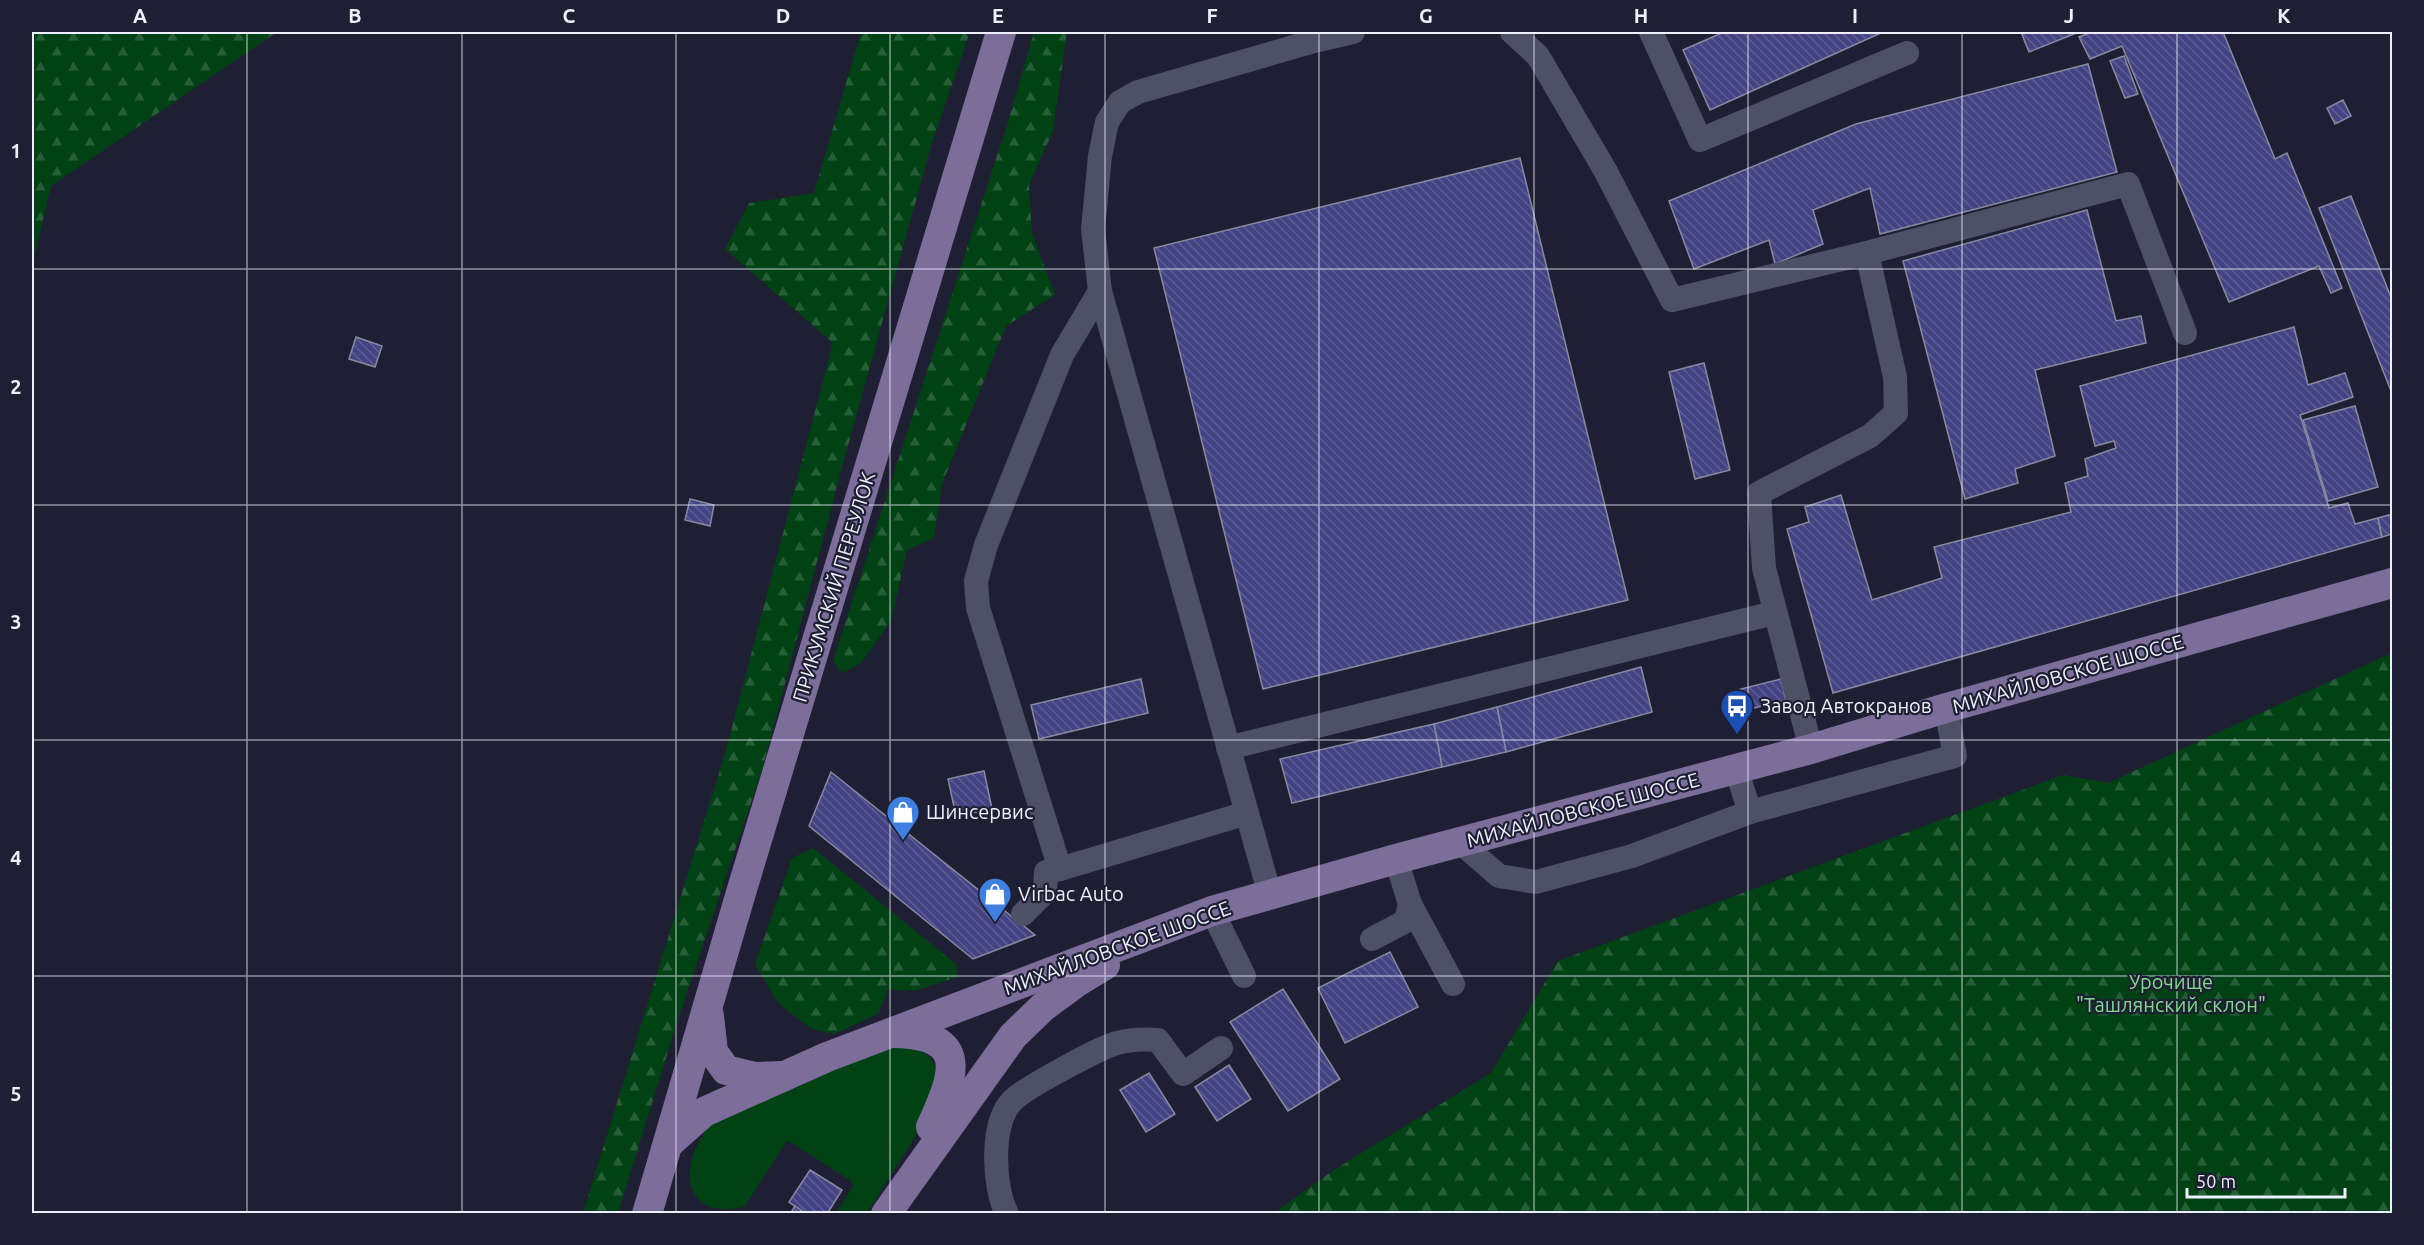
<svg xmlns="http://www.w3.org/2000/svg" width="2424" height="1245" viewBox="0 0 2424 1245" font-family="Ubuntu,sans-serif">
<defs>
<pattern id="forest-firs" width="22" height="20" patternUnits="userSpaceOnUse" patternTransform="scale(1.5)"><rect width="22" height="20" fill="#004214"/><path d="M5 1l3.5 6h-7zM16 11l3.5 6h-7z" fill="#265e37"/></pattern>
<pattern id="building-back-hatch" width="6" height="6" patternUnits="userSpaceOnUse" patternTransform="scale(1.5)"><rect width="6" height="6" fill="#434383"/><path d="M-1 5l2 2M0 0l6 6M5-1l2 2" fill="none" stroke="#5e5e95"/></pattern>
</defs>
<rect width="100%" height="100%" fill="#1e1f32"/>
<path fill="#004214" d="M887 1047 920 1048 930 1057 937 1070V1102L867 1213H836L853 1186 851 1181 789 1141 786 1142 745 1206C695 1221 676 1181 700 1140 703 1136 706 1128 710 1125 717 1118 742 1110 752 1106 797 1086 842 1067 887 1047Z"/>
<g fill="url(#forest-firs)">
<polygon points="32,32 277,32 51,186 32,266"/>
<polygon points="861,32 970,32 931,146 842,467 763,767 678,1019 618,1213 583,1213 726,750 833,343 725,249 749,203 814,193"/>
<polygon points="1034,32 1067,32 1053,131 1029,185 1032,233 1055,295 1006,326 942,484 934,538 907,550 891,621 861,663 842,673 833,661 1008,122"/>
<polygon points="2392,653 2392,1213 1274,1213 1331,1172 1491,1073 1558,961 2063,775 2108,783"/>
<polygon points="813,848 956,964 957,977 915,991 888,989 878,1014 834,1034 812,1029 779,1004 755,964 792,858"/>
</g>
<g fill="url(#building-back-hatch)" stroke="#888aa1" stroke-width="1.5">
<polygon points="1724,32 1883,32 1710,110 1683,50"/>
<polygon points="2021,32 2079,32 2029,52"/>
<polygon points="2092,32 2223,32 2275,159 2287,153 2342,288 2331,293 2319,266 2229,302 2122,46 2090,59 2079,37"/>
<polygon points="2124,56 2138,94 2125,98 2110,61"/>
<polygon points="2088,64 2117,172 1880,234 1870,188 1813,210 1823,244 1775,264 1769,240 1694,269 1669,201 1856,124"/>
<polygon points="2343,100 2351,116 2335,124 2327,108"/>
<polygon points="1520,158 1628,600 1263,689 1154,248"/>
<polygon points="2351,196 2392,300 2391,391 2319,208"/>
<polygon points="2087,210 2116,321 2141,316 2146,343 2035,370 2055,456 2015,469 2018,483 1965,499 1903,261"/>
<polygon points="2294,327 2308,385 2345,373 2353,397 2300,415 2329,508 2348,503 2355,524 2378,518 2382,537 1833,693 1787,529 1809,522 1805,507 1841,495 1872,600 1942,578 1934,547 2071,512 2065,483 2088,476 2085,459 2116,448 2114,441 2095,446 2080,386"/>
<polygon points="356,337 382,346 375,367 349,359"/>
<polygon points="1704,363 1730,470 1695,479 1669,372"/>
<polygon points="2355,406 2378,487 2328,501 2303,420"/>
<polygon points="690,499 714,505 710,526 685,520"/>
<polygon points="2392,514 2392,534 2382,537 2378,518"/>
<polygon points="1641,667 1652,712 1506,752 1497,707"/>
<polygon points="1141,679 1148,713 1039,739 1031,705"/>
<polygon points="1781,679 1786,700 1738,712 1733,691"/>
<polygon points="1497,707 1506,752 1442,767 1434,724"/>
<polygon points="1434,724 1442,767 1292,803 1280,759"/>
<polygon points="984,771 992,809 956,816 948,779"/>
<polygon points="831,772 1035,935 973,959 809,826"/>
<polygon points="1390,952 1418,1007 1345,1043 1318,988"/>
<polygon points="1283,989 1340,1079 1288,1111 1230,1022"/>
<polygon points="1229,1065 1251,1099 1217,1121 1195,1087"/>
<polygon points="1149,1073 1175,1114 1146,1132 1120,1090"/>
<polygon points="810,1170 842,1190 827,1214 806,1214 789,1202"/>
<polygon points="795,1206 806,1214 790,1214"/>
</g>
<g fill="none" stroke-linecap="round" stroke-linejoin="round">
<g stroke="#4e5065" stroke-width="24">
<polyline points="1512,32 1538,56 1605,170 1672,300 1867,253 2128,184 2185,333"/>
<polyline points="1651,32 1700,140 1907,53"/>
<polyline points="1314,41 1353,32"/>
<polyline points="1100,291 1062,355 986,545 976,581 978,608 1060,869 1247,813"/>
<polyline points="1228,748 1774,613"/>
<polyline points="1811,749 1764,568 1759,493 1870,436 1896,413 1895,377 1867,253"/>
<polyline points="1750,812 1955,756 1946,708"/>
<polyline points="1460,842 1499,876 1536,882 1632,856 1750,812 1736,769"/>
<polyline points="1396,859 1410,904 1453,984"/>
<polyline points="1270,895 1100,291 1093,229 1100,156 1107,122 1120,102 1138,92 1314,41 1312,32"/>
<polyline points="1212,911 1244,976"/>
<polyline points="1023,914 1045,892 1046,872 1060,869"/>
<polyline points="1372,939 1406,921 1410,904"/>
<path d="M1007 1214C993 1187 990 1122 1013 1100 1025 1088 1101 1047 1117 1043 1131 1039 1144 1039 1158 1040L1183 1074 1221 1048"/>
</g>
<g stroke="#7d6d9b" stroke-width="30">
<polyline points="709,1016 713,1052 726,1070 755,1077 780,1076"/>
<path d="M893 1033C971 1034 955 1075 931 1127"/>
<polyline points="669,1143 704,1112 827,1057 1212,911 1396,859 1811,749 1946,708 2392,583"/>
<polyline points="647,1214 740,896 1001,32"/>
<polyline points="886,1214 1013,1036 1043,1007 1077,982 1105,965"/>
</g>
</g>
<path fill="none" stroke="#eef0fd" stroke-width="1.5" stroke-opacity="0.55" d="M247 32V1214M462 32V1214M676 32V1214M890 32V1214M1105 32V1214M1319 32V1214M1534 32V1214M1748 32V1214M1962 32V1214M2177 32V1214M32 269H2392M32 505H2392M32 740H2392M32 976H2392"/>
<defs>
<symbol id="bus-pin" viewBox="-11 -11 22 30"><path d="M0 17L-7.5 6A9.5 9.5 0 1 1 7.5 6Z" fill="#1a4fb4" stroke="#1e1f32"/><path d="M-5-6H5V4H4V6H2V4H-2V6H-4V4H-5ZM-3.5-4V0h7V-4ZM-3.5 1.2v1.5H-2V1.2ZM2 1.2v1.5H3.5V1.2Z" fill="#fff"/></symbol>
<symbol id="shop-pin" viewBox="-11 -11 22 30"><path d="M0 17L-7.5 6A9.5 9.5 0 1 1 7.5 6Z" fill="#3f7fe0" stroke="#1e1f32"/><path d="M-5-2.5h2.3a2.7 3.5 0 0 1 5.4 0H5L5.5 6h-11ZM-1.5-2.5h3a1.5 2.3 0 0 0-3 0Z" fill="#fff"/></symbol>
</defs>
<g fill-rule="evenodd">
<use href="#bus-pin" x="1718" y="687" width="38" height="52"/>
<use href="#shop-pin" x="884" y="793" width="38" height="52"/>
<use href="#shop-pin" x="976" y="875" width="38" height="52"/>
</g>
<g text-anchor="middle" stroke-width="4.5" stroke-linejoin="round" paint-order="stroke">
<g font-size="20" fill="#eef0fd" stroke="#1e1f32">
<text transform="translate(834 587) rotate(-73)" y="7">ПРИКУМСКИЙ ПЕРЕУЛОК</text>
<text transform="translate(2068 674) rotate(-16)" y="7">МИХАЙЛОВСКОЕ ШОССЕ</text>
<text transform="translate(1583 810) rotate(-15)" y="7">МИХАЙЛОВСКОЕ ШОССЕ</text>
<text transform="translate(1117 948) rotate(-20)" y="7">МИХАЙЛОВСКОЕ ШОССЕ</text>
</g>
<g font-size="20" fill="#eef0fd" stroke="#1e1f32" text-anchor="start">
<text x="1760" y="713">Завод Автокранов</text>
<text x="926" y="819">Шинсервис</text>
<text x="1018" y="901">Virbac Auto</text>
</g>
<g font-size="20" fill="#82da90" stroke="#1e1f32">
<text x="2171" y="989">Урочище<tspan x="2171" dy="23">"Ташлянский склон"</tspan></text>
</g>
</g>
<rect width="2424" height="1245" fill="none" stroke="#1e1f32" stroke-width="66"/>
<path d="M2187 1188v9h158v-9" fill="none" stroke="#eef0fd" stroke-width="3"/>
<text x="2196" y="1188" font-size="18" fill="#eef0fd" stroke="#1e1f32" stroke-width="4.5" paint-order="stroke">50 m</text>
<rect x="33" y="33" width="2358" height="1179" fill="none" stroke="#eef0fd" stroke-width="2"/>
<g font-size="20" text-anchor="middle" font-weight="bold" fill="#eef0fd">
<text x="140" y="23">A</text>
<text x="355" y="23">B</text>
<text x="569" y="23">C</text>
<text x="783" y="23">D</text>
<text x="998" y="23">E</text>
<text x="1212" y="23">F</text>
<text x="1426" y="23">G</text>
<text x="1641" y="23">H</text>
<text x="1855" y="23">I</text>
<text x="2069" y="23">J</text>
<text x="2284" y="23">K</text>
<text x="16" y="158">1</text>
<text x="16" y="394">2</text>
<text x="16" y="629">3</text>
<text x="16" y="865">4</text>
<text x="16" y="1101">5</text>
</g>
</svg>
